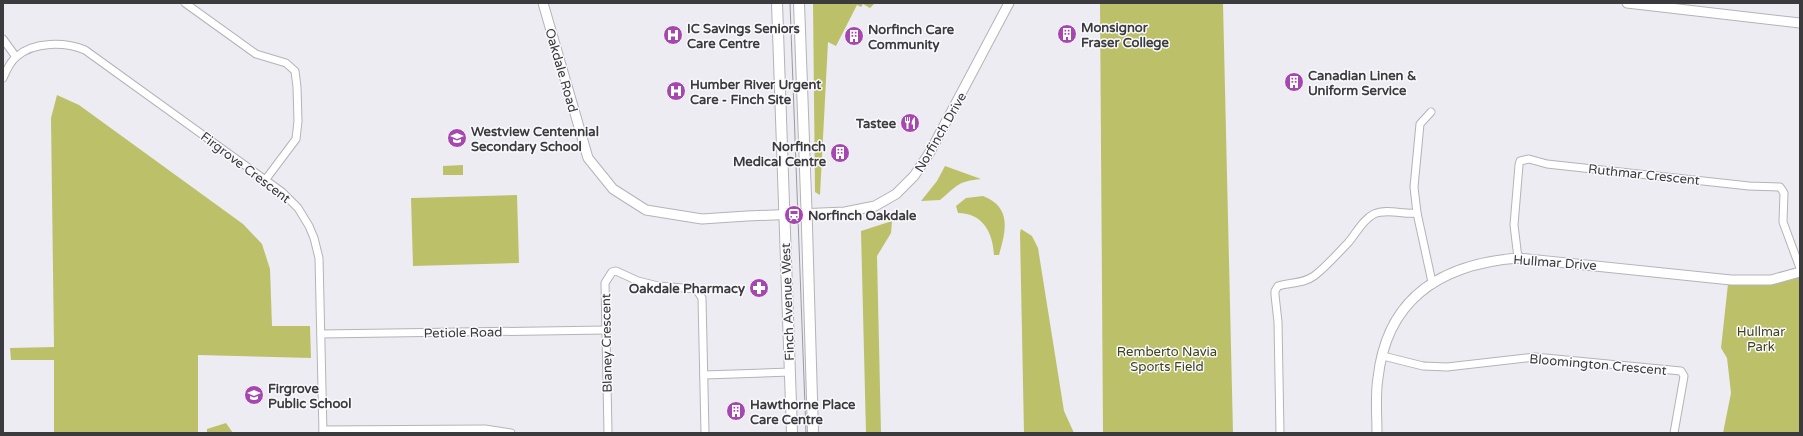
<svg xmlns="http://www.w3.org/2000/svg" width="1803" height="436" viewBox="0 0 1803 436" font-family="'Varela Round',sans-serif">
<rect width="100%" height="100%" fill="#edecf2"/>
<g fill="#bcc169">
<polygon points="813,3 875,3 870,8 863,4 861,7 857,5 836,46 828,42 820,195 815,192"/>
<polygon points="1100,3 1223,3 1233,433 1103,433"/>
<polygon points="57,95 79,105 243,224 262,244 270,269 272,326 310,326 311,358 198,355 198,433 54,433 54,360 11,360 10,348 54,347 51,118"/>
<polygon points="463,165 463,175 443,175 443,166"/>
<path d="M945 166 981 179C958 181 957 186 940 200L921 201 937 181Z"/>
<polygon points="517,195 519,263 413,266 411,198"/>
<path d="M983 196C1012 207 1006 231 999 255H994C993 233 983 213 958 213L956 206 966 198Z"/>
<polygon points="892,221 891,233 877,256 881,433 866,433 861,231"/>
<polygon points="1021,229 1032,236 1038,248 1064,411 1074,433 1024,433 1020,233"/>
<path d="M1800 277V433H1723L1731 393 1727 358 1721 348 1728 284C1753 286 1776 285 1800 277Z"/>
<polygon points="226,423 233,433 207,433 207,429"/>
</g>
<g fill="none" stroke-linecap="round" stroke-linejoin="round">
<defs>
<g id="minor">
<polyline points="185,3 256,54 286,63 295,71 297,87 298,121 296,139 266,179"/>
<polyline points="3,39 16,57"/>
<path d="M3 78C6 71 10 62 16 57 34 41 65 42 85 50L282 192 298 208 309 226 314 238 319 258 323 433"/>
<polyline points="1431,112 1420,124 1414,187 1417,213 1432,282"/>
<polyline points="1518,258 1514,225 1519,165 1520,161 1529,159 1547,164 1749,186 1780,187 1784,193 1783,222 1800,268"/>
<polyline points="321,334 606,330"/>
<polyline points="1383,356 1423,366 1447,367 1535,357 1681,371 1684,376 1683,382 1674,433"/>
<polyline points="704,375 790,372"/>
<polyline points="323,430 485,429 511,433"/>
<polyline points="608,433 605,283 612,272 616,271 638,281 658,286 696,289 702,298 705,433"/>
<path d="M1280 433 1278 322 1275 295V291L1278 286C1290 282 1303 284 1314 276 1326 267 1337 254 1347 244 1356 234 1362 220 1374 214 1387 208 1404 215 1417 213"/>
</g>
<g id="tertiary">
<polyline points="543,3 588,158 613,189 646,210 702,219 747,216 845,212 875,206 896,194 914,176 930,152 1009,3"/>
<polyline points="1627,3 1800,23"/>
<path d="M1377 433C1377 415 1375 396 1378 378 1387 297 1442 264 1518 258L1731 280H1771L1800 272"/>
</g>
<g id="secondary">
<polyline points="777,3 792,433"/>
<path d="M799 3C805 146 809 290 813 433"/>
</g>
</defs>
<use href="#minor" stroke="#b4b3b9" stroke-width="9"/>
<use href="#tertiary" stroke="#b4b3b9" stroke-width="11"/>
<use href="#secondary" stroke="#b4b3b9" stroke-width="12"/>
<use href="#minor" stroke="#fff" stroke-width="7"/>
<use href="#tertiary" stroke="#fff" stroke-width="9"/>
<use href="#secondary" stroke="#fff" stroke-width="10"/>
<polyline stroke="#9b9a9f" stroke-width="1" points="790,3 806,433"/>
</g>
<defs>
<symbol id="building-disc" viewBox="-11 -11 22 22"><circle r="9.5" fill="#a647af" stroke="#fafafe"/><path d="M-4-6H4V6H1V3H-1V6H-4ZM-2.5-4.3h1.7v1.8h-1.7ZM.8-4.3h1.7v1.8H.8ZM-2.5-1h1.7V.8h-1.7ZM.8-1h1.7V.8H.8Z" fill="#fff"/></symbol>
<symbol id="hospital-disc" viewBox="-11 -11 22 22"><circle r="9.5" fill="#a647af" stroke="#fafafe"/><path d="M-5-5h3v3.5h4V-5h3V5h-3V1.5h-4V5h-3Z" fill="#fff"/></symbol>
<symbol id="restaurant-disc" viewBox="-11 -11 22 22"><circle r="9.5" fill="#a647af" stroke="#fafafe"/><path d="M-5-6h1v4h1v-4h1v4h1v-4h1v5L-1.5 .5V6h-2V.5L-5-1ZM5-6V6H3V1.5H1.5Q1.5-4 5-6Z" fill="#fff"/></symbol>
<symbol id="school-disc" viewBox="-11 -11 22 22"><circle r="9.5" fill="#a647af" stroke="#fafafe"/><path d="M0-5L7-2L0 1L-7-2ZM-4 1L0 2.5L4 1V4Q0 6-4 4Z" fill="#fff"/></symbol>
<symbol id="station-disc" viewBox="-11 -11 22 22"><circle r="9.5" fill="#a647af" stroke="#fafafe"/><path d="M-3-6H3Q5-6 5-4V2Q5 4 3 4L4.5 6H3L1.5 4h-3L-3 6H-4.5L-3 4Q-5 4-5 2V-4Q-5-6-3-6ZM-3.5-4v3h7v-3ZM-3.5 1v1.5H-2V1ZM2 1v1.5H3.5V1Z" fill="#fff"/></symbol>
<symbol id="pharmacy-disc" viewBox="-11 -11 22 22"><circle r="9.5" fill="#a647af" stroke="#fafafe"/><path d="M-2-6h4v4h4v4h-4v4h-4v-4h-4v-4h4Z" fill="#fff"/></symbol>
</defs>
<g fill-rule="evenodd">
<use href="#building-disc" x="1056" y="23" width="22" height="22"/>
<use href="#hospital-disc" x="662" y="24" width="22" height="22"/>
<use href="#building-disc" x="843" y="25" width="22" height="22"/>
<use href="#building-disc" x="1283" y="71" width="22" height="22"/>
<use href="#hospital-disc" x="665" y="80" width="22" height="22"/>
<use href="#restaurant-disc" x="899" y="112" width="22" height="22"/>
<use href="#school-disc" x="446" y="127" width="22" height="22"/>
<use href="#building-disc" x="829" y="142" width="22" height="22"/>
<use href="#station-disc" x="783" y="204" width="22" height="22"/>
<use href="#pharmacy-disc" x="748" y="277" width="22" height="22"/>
<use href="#school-disc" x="243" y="384" width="22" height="22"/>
<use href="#building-disc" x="725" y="400" width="22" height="22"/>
</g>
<g text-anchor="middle" stroke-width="3" stroke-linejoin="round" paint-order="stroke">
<g font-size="13" font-weight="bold" fill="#3b3b3d" stroke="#fafafe" text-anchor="start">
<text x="1081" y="32">Monsignor<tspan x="1081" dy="15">Fraser College</tspan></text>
<text x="687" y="33">IC Savings Seniors<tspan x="687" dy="15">Care Centre</tspan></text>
<text x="868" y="34">Norfinch Care<tspan x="868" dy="15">Community</tspan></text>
<text x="1308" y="80">Canadian Linen &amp;<tspan x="1308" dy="15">Uniform Service</tspan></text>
<text x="690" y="89">Humber River Urgent<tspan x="690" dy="15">Care - Finch Site</tspan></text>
<text x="896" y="128" text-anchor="end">Tastee</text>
<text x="471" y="136">Westview Centennial<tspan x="471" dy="15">Secondary School</tspan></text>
<text x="826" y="151" text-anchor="end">Norfinch<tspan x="826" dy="15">Medical Centre</tspan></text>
<text x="808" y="220">Norfinch Oakdale</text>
<text x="745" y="293" text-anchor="end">Oakdale Pharmacy</text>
<text x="268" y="393">Firgrove<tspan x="268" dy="15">Public School</tspan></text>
<text x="750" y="409">Hawthorne Place<tspan x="750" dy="15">Care Centre</tspan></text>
</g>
<g font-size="13" fill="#3b3b3d" stroke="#fafafe">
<text transform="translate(562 70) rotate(74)" y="5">Oakdale Road</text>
<text transform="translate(940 132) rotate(-60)" y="5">Norfinch Drive</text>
<text transform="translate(246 167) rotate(37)" y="5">Firgrove Crescent</text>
<text transform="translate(1644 174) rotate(6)" y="5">Ruthmar Crescent</text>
<text transform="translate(1555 262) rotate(4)" y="5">Hullmar Drive</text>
<text transform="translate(787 302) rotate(-92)" y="5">Finch Avenue West</text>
<text transform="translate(463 332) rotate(-1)" y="5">Petiole Road</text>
<text transform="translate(606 343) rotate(-91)" y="5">Blaney Crescent</text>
<text transform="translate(1598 364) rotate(5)" y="5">Bloomington Crescent</text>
</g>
<g font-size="13" fill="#414317" stroke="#fafafe">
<text x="1761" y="336">Hullmar<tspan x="1761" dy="15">Park</tspan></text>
<text x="1167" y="356">Remberto Navia<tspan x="1167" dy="15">Sports Field</tspan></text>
</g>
</g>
<rect width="1803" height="436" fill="none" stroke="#3b3b3d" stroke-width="8"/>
</svg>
